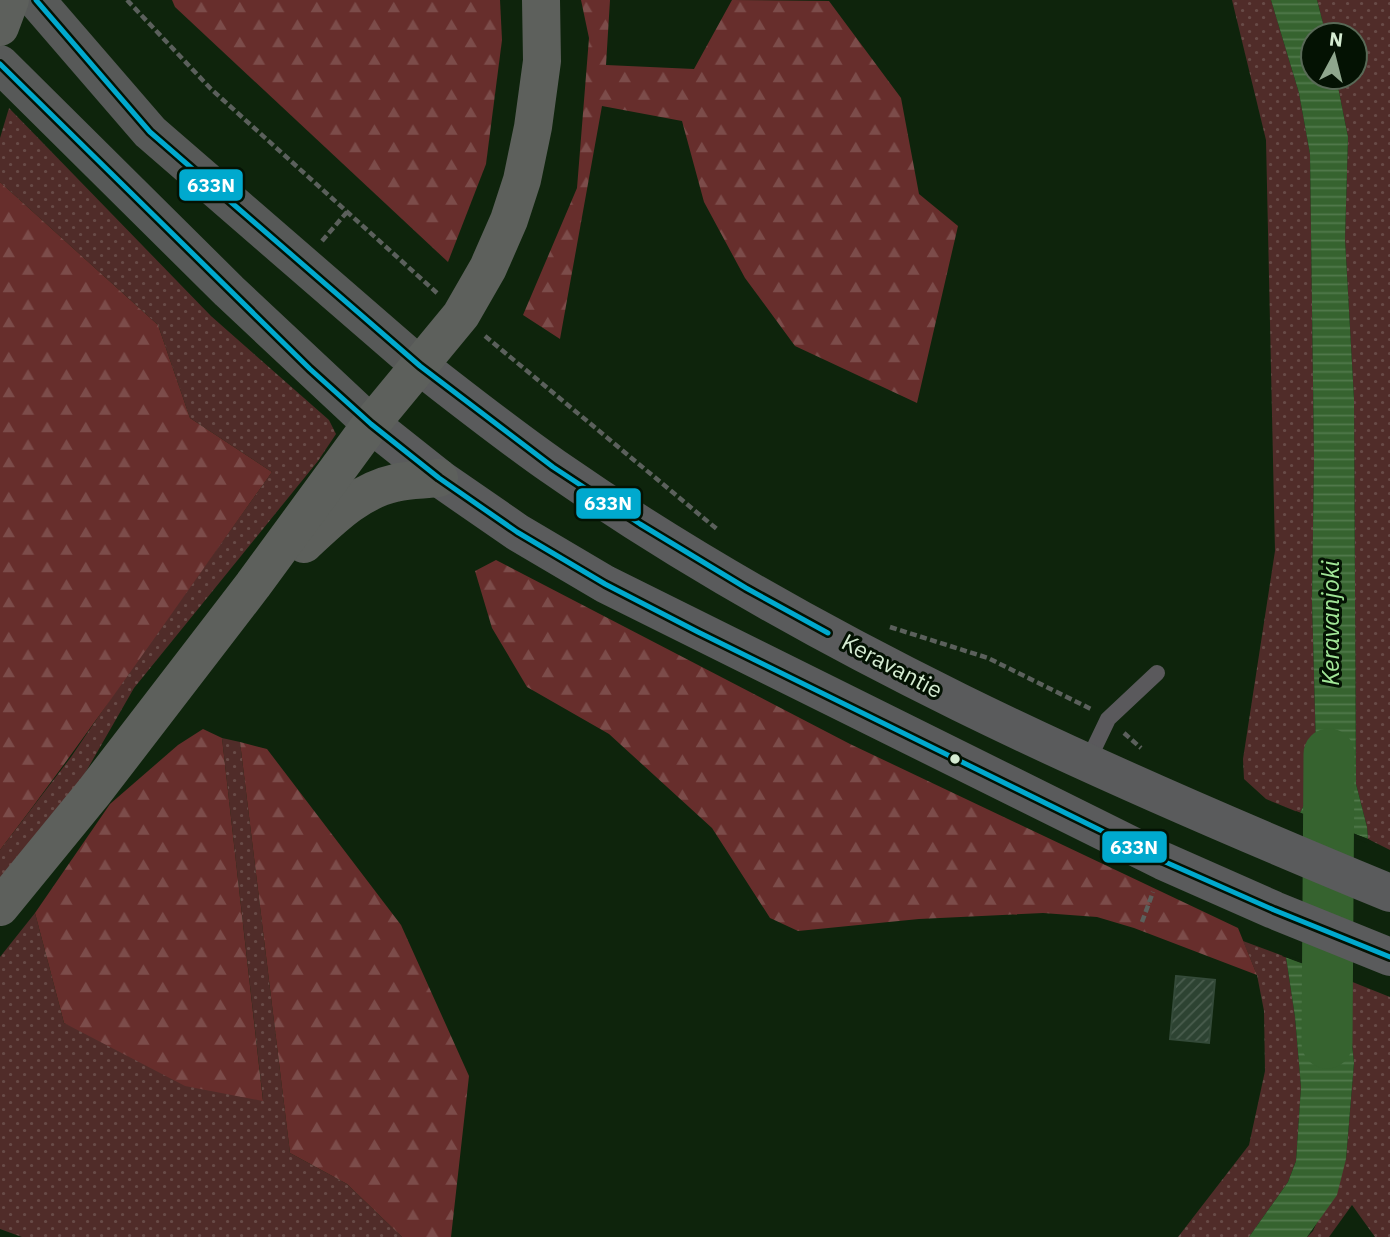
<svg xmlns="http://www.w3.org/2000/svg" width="1390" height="1237" viewBox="0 0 1390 1237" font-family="'IBM Plex Sans',sans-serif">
<defs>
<pattern id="grass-dots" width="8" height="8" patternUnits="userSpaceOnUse" patternTransform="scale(1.75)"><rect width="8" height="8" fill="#502c29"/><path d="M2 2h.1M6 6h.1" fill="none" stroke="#684b47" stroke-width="1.8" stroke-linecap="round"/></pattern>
<pattern id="forest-firs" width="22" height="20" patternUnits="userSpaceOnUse" patternTransform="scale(1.75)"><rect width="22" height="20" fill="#672e2c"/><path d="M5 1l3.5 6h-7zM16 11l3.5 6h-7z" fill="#7c4c4a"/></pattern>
<pattern id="water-rules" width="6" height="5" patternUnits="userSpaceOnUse" patternTransform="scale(1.75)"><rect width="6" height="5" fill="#36632f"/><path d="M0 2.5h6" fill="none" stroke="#527a4c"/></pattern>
<pattern id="building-hatch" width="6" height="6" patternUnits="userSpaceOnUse" patternTransform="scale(1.75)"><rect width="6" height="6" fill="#2d4332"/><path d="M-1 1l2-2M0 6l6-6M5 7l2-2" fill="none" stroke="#4b5e4f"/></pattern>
</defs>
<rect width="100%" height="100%" fill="#0e240c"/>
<g fill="url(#grass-dots)">
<polygon points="1232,0 1271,0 1299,93 1310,154 1314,458 1312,601 1316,749 1305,803 1300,813 1266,799 1244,779 1243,759 1275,551 1266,140"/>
<polygon points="1317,0 1390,0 1390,850 1368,839 1367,827 1356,784 1354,399 1345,239 1348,137 1336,77 1355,77 1355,35 1326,35"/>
<polygon points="9,108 211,316 329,420 336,434 318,461 134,688 80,782 0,881 0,850 71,757 122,682 272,472 190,418 158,325 0,182 0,138"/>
<polygon points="222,738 240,742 290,1153 347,1184 402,1237 22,1237 0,1229 0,957 35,913 64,1023 263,1100"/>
<polygon points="1243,941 1286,957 1295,1017 1301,1087 1296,1161 1288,1182 1249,1237 1178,1237 1249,1145 1265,1071 1264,1011 1257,975"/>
<polygon points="1350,981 1390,997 1390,1237 1375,1237 1352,1205 1329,1237 1307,1237 1313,1231 1346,1159 1354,1063 1348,1005"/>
</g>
<g fill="url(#forest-firs)">
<polygon points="172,0 500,0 502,40 486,164 448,262 175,7"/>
<polygon points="581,0 610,0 606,65 694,69 732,0 829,1 901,98 919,194 958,226 917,403 795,346 745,278 704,202 682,121 602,106 560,339 523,315 577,188 589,38"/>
<path d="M0 182 158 325 190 418 272 472C182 598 94 727 0 850Z"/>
<polygon points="496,560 850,744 1238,928 1257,975 1134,928 1097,917 1043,913 919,919 798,931 770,918 712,828 609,734 527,687 492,628 475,571"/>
<polygon points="203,729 222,738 263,1101 185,1086 64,1023 35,913 110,804 178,745"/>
<polygon points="240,742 267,749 401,925 469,1076 451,1237 402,1237 347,1184 290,1153"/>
</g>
<g fill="url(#water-rules)">
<polygon points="1271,0 1317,0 1326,35 1313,35 1313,77 1336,77 1348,137 1345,239 1354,399 1356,784 1367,827 1368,839 1300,813 1305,803 1316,749 1312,601 1314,458 1310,154 1299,93"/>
<polygon points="1286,957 1350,981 1348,1005 1354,1063 1346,1159 1337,1195 1307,1237 1249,1237 1288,1182 1296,1161 1301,1087 1295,1017"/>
</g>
<g fill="#0e240c">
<polygon points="1296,811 1368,839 1371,841 1367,843 1298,816"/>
<polygon points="1284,954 1351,978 1353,982 1282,956"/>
</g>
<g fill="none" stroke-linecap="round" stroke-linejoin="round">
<polyline stroke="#36632f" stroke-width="51" points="1327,1043 1329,754"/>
</g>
<polygon fill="url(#building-hatch)" stroke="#344a39" stroke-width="2" points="1176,976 1215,980 1209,1043 1170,1039"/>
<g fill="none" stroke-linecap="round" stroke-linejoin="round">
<g stroke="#5b605c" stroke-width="4.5" stroke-dasharray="7 3.5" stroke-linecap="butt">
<polyline points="127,0 211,89 437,293"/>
<polyline points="322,241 347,212"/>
<polyline points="485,336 718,530"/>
<polyline points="890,627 988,658 1091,709"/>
<polyline points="1124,733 1141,748"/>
<polyline points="1142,922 1153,892"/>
</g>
<polyline stroke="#5a595c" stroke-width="16" points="1087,763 1108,719 1157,673"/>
<g stroke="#5a5b5c" stroke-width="38">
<path d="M420 366C464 400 508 435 554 467 811 646 1101 774 1390 893"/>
<polyline points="371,424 439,478 517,532 605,584 1163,861 1274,910 1390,957"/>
</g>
<g stroke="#575958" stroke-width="38">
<polyline points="36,0 150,132 420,366"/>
<polyline points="0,64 229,291 371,424"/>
</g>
<g stroke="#5d605c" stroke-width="38">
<polyline points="0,27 10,0"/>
<path d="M304 544C331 519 358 491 395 483 409 479 425 480 439 478"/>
<polyline points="0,907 94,792 253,585 371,424 461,315 488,268 509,220 522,180 533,127 542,61 541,0"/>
</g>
<defs>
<g id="bus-1">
<polyline points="36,0 150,132 420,366 553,467 640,524 746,588 828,633"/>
<polyline points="0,64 310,369 371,424 439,478 517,532 605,584 698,632 1163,861 1274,910 1390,957"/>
</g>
</defs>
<use href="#bus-1" stroke="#041203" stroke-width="10"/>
<use href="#bus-1" stroke="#00a9ce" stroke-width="5"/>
</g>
<circle fill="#d5ecd2" stroke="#041203" stroke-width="2.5" cx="955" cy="759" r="6"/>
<g text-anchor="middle" stroke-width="6" stroke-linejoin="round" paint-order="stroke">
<g font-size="23" fill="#d5ecd2" stroke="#041203">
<text transform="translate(892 666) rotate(28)" y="8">Keravantie</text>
</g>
<g font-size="24" font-style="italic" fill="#a2e798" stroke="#041203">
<text transform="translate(1331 623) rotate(-90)" y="8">Keravanjoki</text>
</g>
</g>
<g stroke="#041203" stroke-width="2.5">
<rect x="178" y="168" width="66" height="34" rx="7" fill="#00a9ce"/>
<rect x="575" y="487" width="67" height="33" rx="7" fill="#00a9ce"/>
<rect x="1101" y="830" width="67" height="34" rx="7" fill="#00a9ce"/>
</g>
<g font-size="19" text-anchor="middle" font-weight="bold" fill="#fff">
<text x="211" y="192">633N</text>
<text x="608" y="510">633N</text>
<text x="1134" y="854">633N</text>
</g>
<g transform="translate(1334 56) rotate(7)"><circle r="33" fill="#041203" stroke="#586956" stroke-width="2"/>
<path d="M0-5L12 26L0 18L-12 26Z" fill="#8fa68d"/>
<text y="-10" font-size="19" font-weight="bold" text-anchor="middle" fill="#d5ecd2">N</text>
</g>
</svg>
